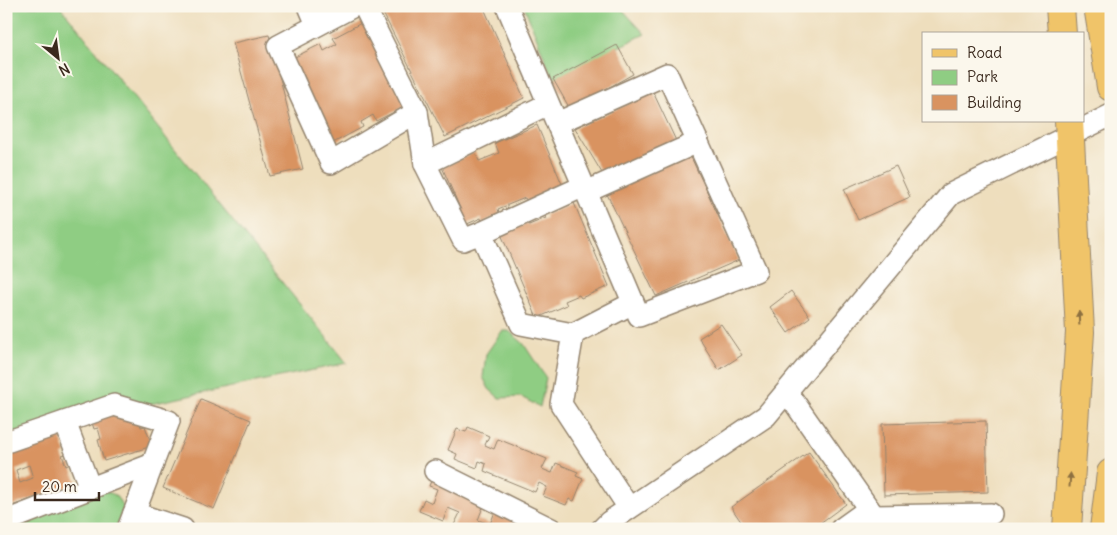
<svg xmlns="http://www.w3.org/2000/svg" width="1117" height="535" viewBox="0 0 1117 535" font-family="Delius,sans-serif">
<rect width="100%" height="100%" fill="#fbf7ec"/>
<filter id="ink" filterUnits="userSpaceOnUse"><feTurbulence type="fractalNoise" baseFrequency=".02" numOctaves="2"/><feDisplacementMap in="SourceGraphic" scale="10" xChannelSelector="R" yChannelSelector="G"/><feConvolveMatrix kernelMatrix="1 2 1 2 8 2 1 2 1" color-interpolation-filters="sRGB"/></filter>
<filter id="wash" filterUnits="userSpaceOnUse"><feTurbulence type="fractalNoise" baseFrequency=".0096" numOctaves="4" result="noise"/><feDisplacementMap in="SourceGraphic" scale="20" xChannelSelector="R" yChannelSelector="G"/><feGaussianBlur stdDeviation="1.12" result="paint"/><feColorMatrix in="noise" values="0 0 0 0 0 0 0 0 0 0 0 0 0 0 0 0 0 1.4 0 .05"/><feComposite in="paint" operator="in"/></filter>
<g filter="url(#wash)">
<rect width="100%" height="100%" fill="#eedebd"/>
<g fill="#8fcd83" stroke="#657c50">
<polygon points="6,6 60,6 347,363 6,434"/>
<polygon points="524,6 619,6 645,34 553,79"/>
<polygon points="502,331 509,331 523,343 546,378 540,407 521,397 499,398 489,389 483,377 486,354"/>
<polygon points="101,489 115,495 124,507 115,529 8,529"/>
</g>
<g id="blocks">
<g fill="#d99360" fill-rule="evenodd">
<polygon points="395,6 483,6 524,98 445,137 383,13"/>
<polygon points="365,21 408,105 376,121 373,115 361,122 363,127 333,143 291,59 321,44 324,51 337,44 333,38"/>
<polygon points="269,35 303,169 270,176 233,43"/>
<polygon points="617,45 633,74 570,109 553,79"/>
<polygon points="653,92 678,145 605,178 575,128"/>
<polygon points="537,125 562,184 542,193 543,196 528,203 525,198 498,209 500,215 482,223 481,218 467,224 442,167 475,152 479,161 499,153 495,143"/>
<polygon points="690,155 739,260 656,296 606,192"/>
<polygon points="896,166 910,197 858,220 844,189"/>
<polygon points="574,203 609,286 581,298 579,295 565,301 567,305 537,318 501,234 528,223 529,225 546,218 545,215"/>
<polygon points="791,291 810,317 788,333 770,307"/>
<polygon points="721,324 742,355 719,370 699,338"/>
<polygon points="201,399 251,420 214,509 163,488"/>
<polygon points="89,413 138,417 141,427 145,426 152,446 104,461 98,440 101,439 98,428 94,429"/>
<polygon points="986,421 988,492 884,495 882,424"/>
<polygon points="468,427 489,436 485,445 494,449 498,439 547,459 542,469 552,473 556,463 578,472 576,476 583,479 574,501 569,499 566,505 543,496 547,487 539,483 535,492 484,471 486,464 479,461 477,468 455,459 457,454 448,450 457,429 466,432"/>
<path d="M59 433 66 454 62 455 66 466 70 464 77 483 6 508V452ZM29 465 33 478 20 483 16 470Z"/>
<polygon points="809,452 846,504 812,529 746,529 731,507"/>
<path d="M435 471 542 529H462L454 525 460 513 448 508 443 521 419 511 424 499 432 503 437 489 429 486ZM483 507 495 512 490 524 478 520Z"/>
<polygon points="953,523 978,528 978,529 952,529"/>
</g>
</g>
</g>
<g filter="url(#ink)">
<use href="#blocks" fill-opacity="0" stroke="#94846e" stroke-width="1"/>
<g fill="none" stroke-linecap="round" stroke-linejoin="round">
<defs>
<g id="minor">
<polyline points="309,6 317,25"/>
<polyline points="354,6 278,46 331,163 417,112 425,164 463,240 481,233 521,324 573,334 561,404 629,508"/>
<polyline points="364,6 417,112"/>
<polyline points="507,6 639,316 756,271 667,74 557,123"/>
<polyline points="425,164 548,104"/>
<polyline points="586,192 698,142"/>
<polyline points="481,233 584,186"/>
<polyline points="573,334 633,303"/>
<polyline points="787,392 883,529"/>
<polyline points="65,422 90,488"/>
<polyline points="6,442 114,405 169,421 128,529"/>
<polyline points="435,471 551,529"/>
<polyline points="134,513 183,529"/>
<polyline points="874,516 991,514"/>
<polyline points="6,521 153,464"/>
<polyline points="602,529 609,522 766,416 951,194 1111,115"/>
<polyline points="841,529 869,509"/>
</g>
<g id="major">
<polyline points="1060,6 1062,34"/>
<polyline points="1098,6 1111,87"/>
<polyline points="1067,529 1080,332 1069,121"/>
<polyline points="1104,529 1111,473"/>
</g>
</defs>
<use href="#minor" stroke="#94846e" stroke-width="24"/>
<use href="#major" stroke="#94846e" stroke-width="30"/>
<use href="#minor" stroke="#fff" stroke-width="21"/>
<use href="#major" stroke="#f0c469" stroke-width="28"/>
</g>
<defs><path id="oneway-solid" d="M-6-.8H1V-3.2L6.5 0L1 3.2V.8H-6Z" transform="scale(1.25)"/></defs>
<g fill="#8c6f40">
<use href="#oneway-solid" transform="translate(1079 318) rotate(-93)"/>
<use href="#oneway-solid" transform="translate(1070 480) rotate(-86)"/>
</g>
</g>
<rect width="1117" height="535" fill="none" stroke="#fbf7ec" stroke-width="25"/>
<rect x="922" y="32" width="162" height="90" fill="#fbf7ec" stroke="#aea59a"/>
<rect x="932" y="49" width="25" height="8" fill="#f0c469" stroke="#aea59a"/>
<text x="967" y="58" font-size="15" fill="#3b2a1e">Road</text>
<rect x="932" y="70" width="25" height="15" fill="#8fcd83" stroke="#aea59a"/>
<text x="967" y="82" font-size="15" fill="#3b2a1e">Park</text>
<rect x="932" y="95" width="25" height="15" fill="#d99360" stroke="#aea59a"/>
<text x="967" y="108" font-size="15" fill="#3b2a1e">Building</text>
<g transform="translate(58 58) rotate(151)" stroke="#fbf7ec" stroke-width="4" paint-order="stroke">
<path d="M0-4L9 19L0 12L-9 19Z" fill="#3b2a1e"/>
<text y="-8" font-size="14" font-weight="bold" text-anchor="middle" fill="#3b2a1e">N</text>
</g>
<path d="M35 492v8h64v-8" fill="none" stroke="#3b2a1e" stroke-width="2.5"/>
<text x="42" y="492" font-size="15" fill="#3b2a1e" stroke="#fbf7ec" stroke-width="4" paint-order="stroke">20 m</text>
</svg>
